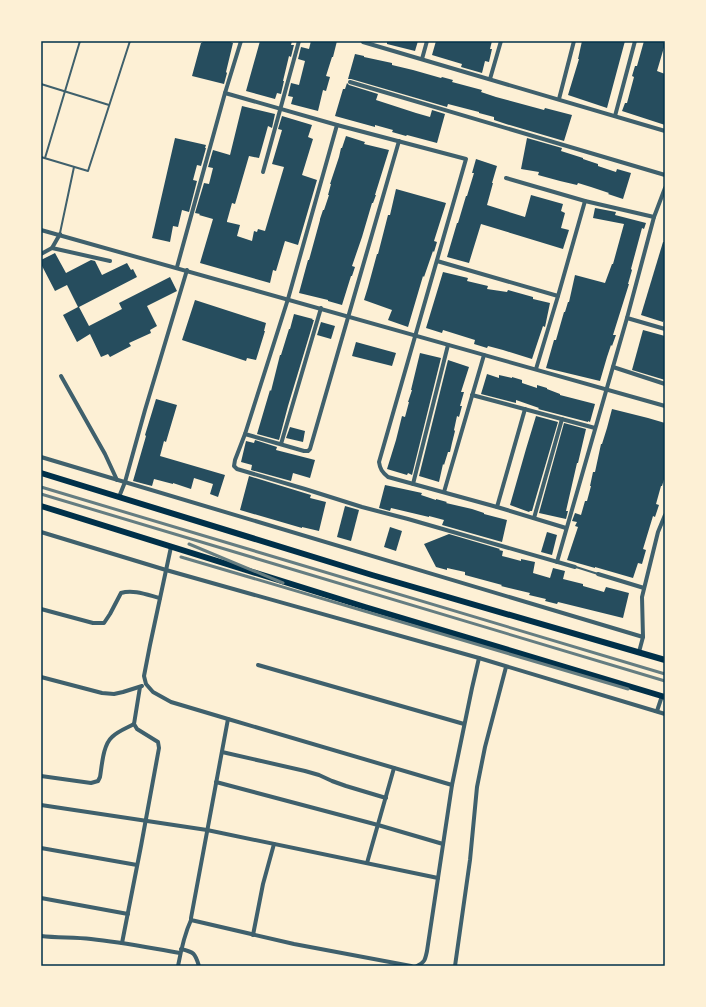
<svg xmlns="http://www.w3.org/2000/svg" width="706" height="1007" viewBox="0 0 706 1007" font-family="'Roboto Condensed',sans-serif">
<rect width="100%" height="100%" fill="#fdf0d5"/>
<g fill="#264d5e">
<polygon points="203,41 228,41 233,43 226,72 227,73 224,84 192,76 201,43 202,43"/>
<polygon points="260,41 292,41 291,45 294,45 291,57 289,56 283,81 284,81 281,94 277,93 275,99 246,91"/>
<polygon points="311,41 337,41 333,57 332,57 326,76 330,77 326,91 323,90 318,111 291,104 293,97 288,96 291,83 299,85 305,61 298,59 301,47 309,49"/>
<polygon points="387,41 418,41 415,51 387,44"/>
<polygon points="436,41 492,41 490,49 492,49 489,62 485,61 482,73 461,67 462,64 432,55"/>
<polygon points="582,41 625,41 607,108 568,95 579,59 578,59"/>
<polygon points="644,41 665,41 665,44 657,71 665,74 665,125 622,111 625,103 627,103 634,77 632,76 635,66 637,66"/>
<polygon points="355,54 364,56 364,57 392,63 392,65 413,70 441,78 442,77 453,80 452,82 482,90 481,92 496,97 544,110 545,108 572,115 564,141 506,124 494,120 494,117 479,113 479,112 448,104 447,107 351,79 348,79"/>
<polygon points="347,83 349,85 378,94 376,100 416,113 430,117 432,110 445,114 437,143 407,135 406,136 392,132 393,130 375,125 375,127 335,116 343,89 345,89"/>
<polygon points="242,106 275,114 272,128 268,126 259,158 249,156 235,204 232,203 227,221 227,222 240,225 237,236 252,241 254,231 257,232 258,229 265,231 284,167 272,164 282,130 278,129 282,116 312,125 308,137 313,139 302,175 317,180 298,245 285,241 276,271 273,270 270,283 200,263 213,219 199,215 200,214 195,213 204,183 209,184 213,168 208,167 213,150 230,155"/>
<polygon points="346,136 365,142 364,144 389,150 375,195 376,195 373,203 372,203 362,237 352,266 355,267 352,276 351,276 342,305 328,301 328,300 299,293 308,260 309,260 320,220 320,219 323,210 324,210 329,195 328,195 331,184 330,184 339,157 341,148 342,148"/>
<polygon points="175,138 206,145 205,148 206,148 201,166 197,165 193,180 197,181 189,212 182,210 178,227 173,226 170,242 152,238"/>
<polygon points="527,138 562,148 561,151 583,158 583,159 598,164 598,166 616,172 617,169 631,173 623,199 608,194 609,193 591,187 578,183 577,185 560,181 538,175 539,172 521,169"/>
<polygon points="476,159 497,166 492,183 493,183 487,205 525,217 531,195 563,204 561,211 565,213 561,228 569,230 563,249 481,224 469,263 447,257 457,223 458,223 466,196 467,196 474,173 472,173"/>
<polygon points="396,189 446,203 434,241 437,242 434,252 433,251 424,277 423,276 408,327 388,320 392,310 364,300 368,287 377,254 378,254 388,215 390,215"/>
<polygon points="595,208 616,212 615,215 646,223 644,229 642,228 631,269 632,270 628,284 629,284 613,335 616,335 612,346 611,345 607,357 600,381 546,368 554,340 556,340 564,312 565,312 568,302 569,302 575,275 605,283 612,264 613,264 624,224 593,218"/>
<polygon points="663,242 665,242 665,317 663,322 641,315"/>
<polygon points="55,253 66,273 91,260 95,261 102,275 127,263 131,270 133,269 137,277 79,307 89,326 122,309 119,303 170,277 177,291 147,306 157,326 150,330 151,333 129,343 131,346 110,357 108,354 101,357 90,334 77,342 63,315 78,307 67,285 55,291 41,264 41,260"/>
<polygon points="443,272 468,278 467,281 488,286 487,289 507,292 508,290 533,297 533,299 550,303 545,327 543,326 532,359 503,350 488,346 487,348 474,344 475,340 443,330 442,333 426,328"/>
<polygon points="195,300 266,323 264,331 265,331 256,360 247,358 246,361 182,340"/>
<polygon points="294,314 313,319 312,320 314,320 288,406 279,440 257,434 270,390 271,391 280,355 281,355 289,329 290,329"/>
<polygon points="321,322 335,326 331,339 317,335"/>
<polygon points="643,330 665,336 665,380 632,370"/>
<polygon points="356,342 396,353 392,366 352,356"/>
<polygon points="420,353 441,358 412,475 408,473 407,475 387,469 396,440 402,416 405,417 409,402 408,402 412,390 411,390"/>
<polygon points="448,360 469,367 461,392 464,392 460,406 462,406 459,417 457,416 454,430 455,431 452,443 450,452 448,452 444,465 443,464 439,482 419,476"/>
<polygon points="487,374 499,378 499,375 512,378 512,377 522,380 522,383 537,388 537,385 547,388 547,389 560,394 560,395 595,404 590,422 588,421 588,422 538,409 539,408 516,400 516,403 481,394"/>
<polygon points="156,399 177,405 166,442 164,441 160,456 225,475 218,497 210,494 213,484 194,478 191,489 173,483 173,484 154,479 152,486 133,481 146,436 145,435"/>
<polygon points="612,409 648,418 665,423 665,476 662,486 661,486 656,504 659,505 655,517 653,516 643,549 646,550 642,564 638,563 633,578 595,567 595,568 567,560 578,527 575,526 577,522 572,521 575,513 581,515 585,501 587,501 591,486 590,486 593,472 595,472 601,444 602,444 607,428"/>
<polygon points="536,416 558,422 532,511 530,511 529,512 510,505 526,449"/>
<polygon points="564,423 586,429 578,463 577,463 566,511 568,511 566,519 539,513"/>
<polygon points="290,427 305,431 303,442 286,438"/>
<polygon points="255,440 277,447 276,450 315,460 310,478 293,473 291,481 251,470 252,465 241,462 246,441 254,443"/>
<polygon points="249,476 311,495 310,498 326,502 319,531 302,527 302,528 240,510"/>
<polygon points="385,485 422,493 421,495 436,500 436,499 447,502 446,503 472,509 484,513 484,514 507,520 502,542 442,525 444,520 429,516 429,517 391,508 390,511 379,508"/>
<polygon points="345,506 359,510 351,541 337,537"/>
<polygon points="390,527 402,531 396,551 384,547"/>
<polygon points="547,532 557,535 552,555 541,552"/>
<polygon points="449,534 500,549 499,550 503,551 502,556 521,561 521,559 535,562 533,573 550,578 553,568 565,571 563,579 583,584 583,586 604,592 606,587 629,593 623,618 558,602 557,604 545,601 546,599 529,595 530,593 501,586 502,585 465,575 465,572 447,568 447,570 436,567 424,544"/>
</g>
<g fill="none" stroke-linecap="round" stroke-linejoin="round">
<g stroke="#3f606c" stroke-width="2">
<polyline points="41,84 109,105"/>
<polyline points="41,157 88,171 130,41"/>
<polyline points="45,158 80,41"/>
<polyline points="60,233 74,167"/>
<polyline points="576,567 598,574"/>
</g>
<g stroke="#3f606c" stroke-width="4">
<polyline points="363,41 363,42 665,131"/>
<polyline points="422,59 427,41"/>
<polyline points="490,79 501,41"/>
<polyline points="350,82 665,175"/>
<path d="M225 93 337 125 466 159 379 462C380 469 382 472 388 477L497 507 566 528"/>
<polyline points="559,99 574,41"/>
<polyline points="615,116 635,41"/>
<polyline points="337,125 288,299 245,434 304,451 308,451 310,449 399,141"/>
<polyline points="263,172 299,41"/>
<polyline points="506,178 585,201 654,217"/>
<polyline points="41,230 665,406"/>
<polyline points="52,248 110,261"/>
<polyline points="41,254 52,248 60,234"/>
<polyline points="437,261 558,296"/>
<polyline points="177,267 225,93 241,41"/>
<polyline points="627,318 665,329"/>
<polyline points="613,367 665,384"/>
<polyline points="536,369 558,296 585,201"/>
<polyline points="61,376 105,454 117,480"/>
<polyline points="472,395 595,428"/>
<polyline points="245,434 235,460 234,466 237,469 305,489 362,507 408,519 575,567"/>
<polyline points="281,444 321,308"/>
<polyline points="41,457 643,637"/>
<polyline points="413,484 448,345"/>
<polyline points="444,492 484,355"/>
<polyline points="119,497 125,482 145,410 187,270"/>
<polyline points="497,507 525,409"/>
<polyline points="534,518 562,419"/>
<polyline points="41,532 166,570 479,658 665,714"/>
<polyline points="171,547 150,645 144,676 146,684 153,692 171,702 228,719 191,918 191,920 294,944 411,966"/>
<polyline points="557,562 627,318 654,217 665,188"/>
<polyline points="598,574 644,588"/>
<path d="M41 609 93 623H104L110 614 121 593C133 589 148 595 160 598"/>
<polyline points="639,652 643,637 642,597 658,532 665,515"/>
<polyline points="258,665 464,724"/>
<polyline points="41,677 102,693 114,694 123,692 142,686"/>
<polyline points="657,711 662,696"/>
<polyline points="228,719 452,785"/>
<polyline points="222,752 305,771 319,775 332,781 346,786 386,798"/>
<path d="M41 776 91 783 98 781 100 777C102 765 103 745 112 737 118 731 127 728 134 724"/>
<polyline points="216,782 378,825 443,844"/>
<polyline points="41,805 207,830 438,878"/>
<polyline points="41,848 137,865"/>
<polyline points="367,863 394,768"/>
<polyline points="41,898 128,914"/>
<polyline points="253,935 263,884 274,844"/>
<path d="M41 936C58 938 74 937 91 939 121 942 150 948 180 953"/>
<polyline points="122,943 141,846 159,748 158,742 137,729 134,724 140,687"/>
<path d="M181 949C194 952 195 953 199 966"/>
<path d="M178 966C181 950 184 935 191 920"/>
<path d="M417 966C425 962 425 960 427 951L452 785 472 688 479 658"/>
<polyline points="455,966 470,860 477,787 485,747 506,667"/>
</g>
<g stroke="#003049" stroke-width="6">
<polyline points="41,473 372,575 665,660"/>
<polyline points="41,506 365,607 665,697"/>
</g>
<g stroke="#657d81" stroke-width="3">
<polyline points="41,487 665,674"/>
<polyline points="41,494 665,681"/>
<polyline points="189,544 283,583"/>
<polyline points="181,557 628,689"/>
</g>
</g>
<rect width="706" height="1007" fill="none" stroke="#fdf0d5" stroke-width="84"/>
<rect x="42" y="42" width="622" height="923" fill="none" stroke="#003049" stroke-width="1.5"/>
</svg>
